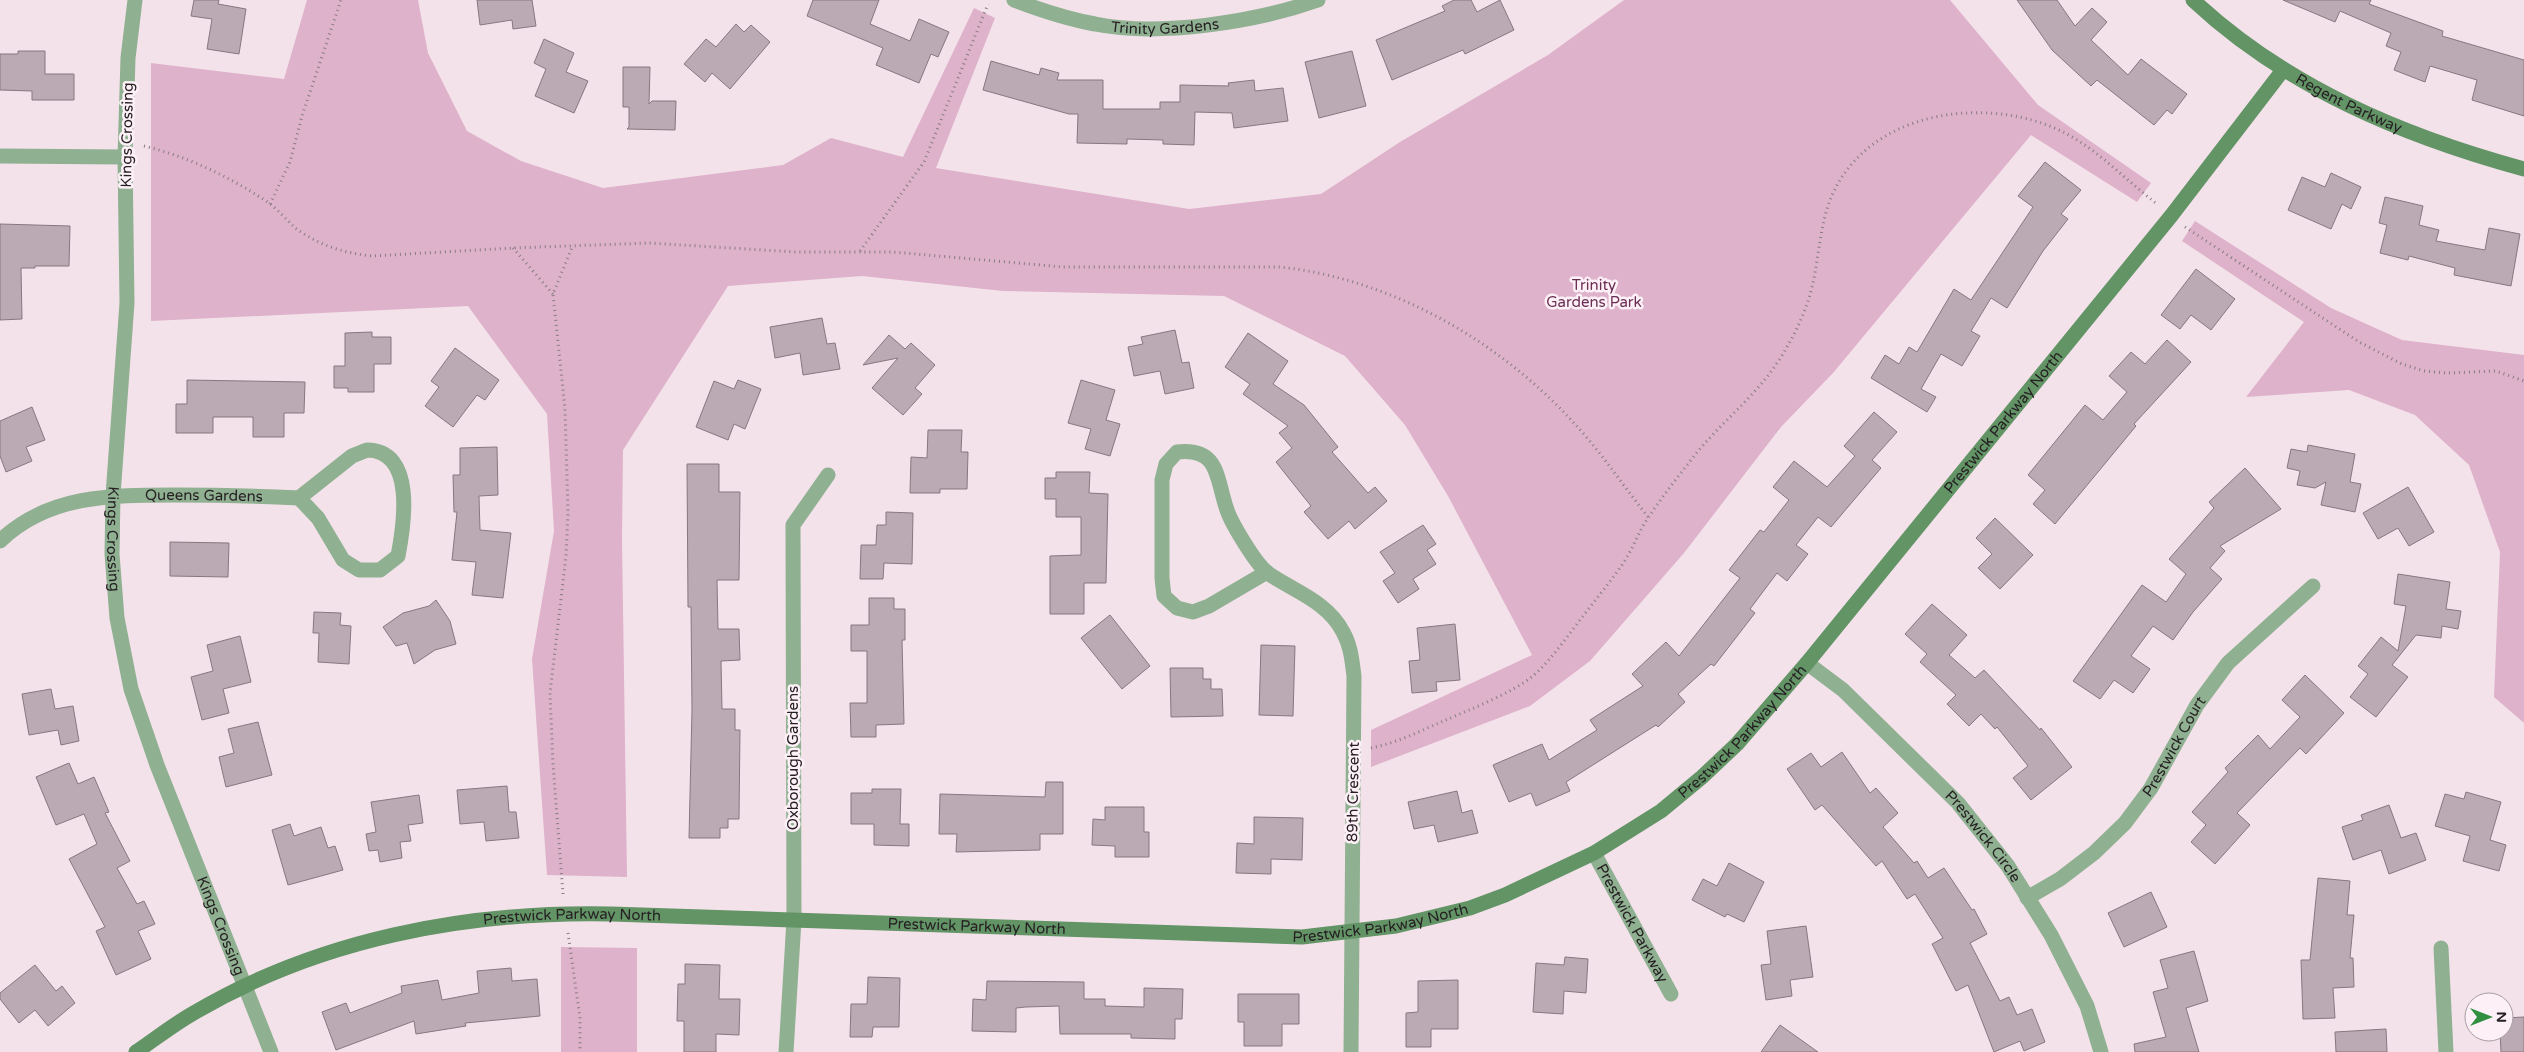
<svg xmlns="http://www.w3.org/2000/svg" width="2524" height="1052" viewBox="0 0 2524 1052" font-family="'Varela Round',sans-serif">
<rect width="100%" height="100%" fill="#f4e2eb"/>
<g fill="#deb2ca">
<polygon points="307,0 418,0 428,53 467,131 521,161 603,188 783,165 831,138 903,157 974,8 995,18 936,168 1189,209 1321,194 1400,142 1548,55 1624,0 1950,0 2038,105 2151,183 2137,202 2031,135 1833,373 1781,427 1684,553 1590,661 1530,706 1371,767 1371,730 1532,655 1448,496 1405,425 1345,356 1224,296 1003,291 862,276 728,286 623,450 622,540 627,877 547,875 532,659 554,531 547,414 468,306 151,321 151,63 284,79"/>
<polygon points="2195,221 2331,308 2402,340 2524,355 2524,723 2494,697 2500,552 2469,465 2415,415 2349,390 2246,397 2304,322 2182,241"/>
<polygon points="561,947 637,948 637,1052 561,1052"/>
</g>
<g fill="#bba9b3" stroke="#877780">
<polygon points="194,0 219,0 218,4 246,9 239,54 207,49 212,19 191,16"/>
<polygon points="477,0 532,0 536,26 513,29 512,20 480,25"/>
<polygon points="813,0 879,0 870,24 910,41 919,19 949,32 938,57 931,54 919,83 876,65 883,48 807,16"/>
<polygon points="1454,0 1471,0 1477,12 1500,0 1514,30 1465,54 1463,50 1392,80 1376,40 1445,11 1442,6"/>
<polygon points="2017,0 2057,0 2075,26 2092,8 2107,22 2091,40 2128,75 2141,59 2187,94 2172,114 2167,110 2154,125 2097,80 2091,86 2052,50"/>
<polygon points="2283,0 2371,0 2369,4 2443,31 2442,36 2524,60 2524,116 2472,100 2477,80 2430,66 2425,82 2394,70 2401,52 2386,46 2391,33 2340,11 2335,22"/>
<polygon points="736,24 744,32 751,25 770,42 730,89 712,73 705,82 684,64 706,39 716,47"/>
<polygon points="544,39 574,53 566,72 588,81 574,113 535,96 546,69 534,63"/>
<polygon points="18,51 45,51 45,74 74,74 74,100 32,100 32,91 0,90 0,54 18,54"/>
<polygon points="1352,51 1366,106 1319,118 1305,62"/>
<polygon points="991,61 1039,75 1041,68 1059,73 1057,80 1103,80 1103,109 1160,109 1160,102 1180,102 1180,85 1229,86 1228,83 1254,80 1255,91 1283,88 1288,121 1234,128 1232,113 1195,112 1194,145 1163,144 1163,140 1127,139 1127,144 1077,143 1078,114 1069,114 983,90"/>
<polygon points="623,67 650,67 649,104 652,101 676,101 675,130 627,129 629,127 629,107 623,107"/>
<polygon points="2045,162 2081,190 2061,214 2068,219 2043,251 2007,308 1991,298 1971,331 1980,336 1962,366 1941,354 1921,389 1936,397 1927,412 1871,378 1885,355 1899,364 1909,347 1917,352 1954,289 1971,300 2033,207 2018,196"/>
<polygon points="2331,173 2361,187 2351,209 2342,204 2331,229 2288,210 2302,177 2325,187"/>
<polygon points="2385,197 2423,206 2419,225 2439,230 2436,241 2485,250 2489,228 2520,234 2511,286 2454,275 2455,268 2409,256 2408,260 2380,253 2387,225 2379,223"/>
<polygon points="0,224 70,226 69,266 35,266 35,268 21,268 22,319 0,320"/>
<polygon points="2196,269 2235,299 2211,330 2191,315 2180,329 2161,315"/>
<polygon points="822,318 827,344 835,343 840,369 803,375 800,353 775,358 770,327"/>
<polygon points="1175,330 1182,363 1189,362 1194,388 1165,394 1160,371 1134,376 1128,347 1143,344 1141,337"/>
<polygon points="372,332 372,337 391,337 391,364 374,364 374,392 348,392 348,388 334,388 334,366 345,366 345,333"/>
<polygon points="1248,333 1288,361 1273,384 1304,405 1338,447 1332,452 1368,493 1375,487 1387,501 1355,529 1349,521 1328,539 1304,512 1311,506 1276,462 1292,448 1279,433 1288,426 1243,394 1250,384 1225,367"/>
<polygon points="889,335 905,349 911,343 935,365 915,388 922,394 903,415 872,388 898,358 863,365"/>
<polygon points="2167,340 2191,362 2134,424 2136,426 2055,524 2033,504 2045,490 2028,475 2085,405 2103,420 2127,392 2109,376 2131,352 2145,364"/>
<polygon points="455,348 499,380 485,400 477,395 453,427 425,406 439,387 431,381"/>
<polygon points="187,380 305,382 304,413 284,413 284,437 253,437 253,417 213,417 213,433 176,433 176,404 187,404"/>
<polygon points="738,380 761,389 745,429 734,424 728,440 696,427 714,381 734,389"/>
<polygon points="1081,380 1115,390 1106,420 1120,424 1110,456 1085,449 1091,429 1068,423"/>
<polygon points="32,407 45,440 26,447 32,461 6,472 0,456 0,421"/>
<polygon points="1874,412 1897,432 1872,460 1881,468 1831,527 1818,517 1796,545 1808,554 1787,581 1777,573 1750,609 1755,613 1714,666 1711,664 1678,694 1685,702 1658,727 1656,725 1566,782 1570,791 1536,806 1531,793 1509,802 1493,765 1542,744 1549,760 1597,730 1590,720 1643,686 1632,674 1666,642 1679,656 1740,578 1729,570 1760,530 1764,532 1789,500 1773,487 1794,461 1827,487 1855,456 1844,446"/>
<polygon points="928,430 962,430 961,452 968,452 967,489 940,489 940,493 910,493 911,457 927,458"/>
<polygon points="2308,445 2355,454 2350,482 2361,484 2355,512 2321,505 2326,482 2315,488 2297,485 2300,471 2287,468 2291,449 2307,452"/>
<polygon points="497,447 498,495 479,496 480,530 511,533 503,598 472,595 476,562 452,560 457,512 454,512 453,475 460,475 460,448"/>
<polygon points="687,464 719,464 719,492 740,492 739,580 717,580 718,629 739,629 740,660 721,661 722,709 735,709 735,730 740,730 739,819 728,819 728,828 720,828 720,838 689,838 692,710 691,607 688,607"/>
<polygon points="2245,468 2281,509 2220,546 2225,551 2210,568 2222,579 2193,612 2173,640 2153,626 2131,656 2150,669 2133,693 2114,680 2100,699 2073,681 2142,585 2166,602 2186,574 2169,559 2214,508 2209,502"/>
<polygon points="1056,472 1090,472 1089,493 1108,494 1106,583 1084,583 1084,614 1050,614 1050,556 1081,555 1081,517 1056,517 1056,499 1045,499 1045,478 1056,478"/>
<polygon points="2408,487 2434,532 2409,546 2398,528 2378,539 2363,513"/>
<polygon points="886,512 913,513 912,564 884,563 883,579 860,579 861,545 876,545 877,525 886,525"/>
<polygon points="1995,518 2033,555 2000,589 1978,568 1992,554 1976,538"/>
<polygon points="1423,525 1436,544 1427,550 1436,564 1413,579 1419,589 1398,603 1383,581 1395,573 1380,552"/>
<polygon points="170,542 229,543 228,577 170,576"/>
<polygon points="2398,574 2450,582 2446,609 2461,611 2458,629 2442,626 2441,638 2416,635 2392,665 2408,677 2376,717 2350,697 2368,674 2358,666 2381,637 2398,651 2406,606 2394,604"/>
<polygon points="869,598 894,598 894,609 905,609 905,640 902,640 904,724 876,725 876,737 851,737 850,703 867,703 867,651 851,651 851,625 869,625"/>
<polygon points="436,600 450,621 456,644 435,650 414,664 407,643 396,646 383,627 403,613 429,606"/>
<polygon points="1932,604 1967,635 1949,655 1975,678 1984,670 2040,730 2041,728 2072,767 2031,800 2013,778 2028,766 1997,727 1995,729 1981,714 1969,726 1947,704 1956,695 1920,662 1927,654 1905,634"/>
<polygon points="314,612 341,613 340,625 351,626 349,664 318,662 319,633 313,633"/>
<polygon points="1110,615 1150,666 1122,689 1081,638"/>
<polygon points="1455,624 1460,680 1436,682 1437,691 1412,693 1409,661 1420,660 1417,628"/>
<polygon points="240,636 251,682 223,689 229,713 202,720 191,677 213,671 207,645"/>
<polygon points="1261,645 1295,646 1293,716 1259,715"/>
<polygon points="1170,668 1203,668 1203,679 1211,679 1211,689 1222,689 1223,716 1171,717"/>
<polygon points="2305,675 2344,713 2306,754 2300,748 2237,813 2250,825 2215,864 2191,842 2206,825 2192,812 2228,772 2225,768 2258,735 2270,749 2300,717 2282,700"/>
<polygon points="51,689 55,709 73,706 79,741 61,745 58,730 29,735 22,694"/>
<polygon points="258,722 272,775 226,787 219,757 234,753 228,729"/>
<polygon points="1842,752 1870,793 1876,788 1898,813 1883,827 1914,863 1917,861 1928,878 1944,868 1972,910 1974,909 1987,934 1970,943 2000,1001 2009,997 2017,1015 2032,1009 2045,1042 2024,1051 2020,1041 1994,1052 1968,985 1956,991 1932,944 1943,938 1915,894 1907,899 1882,861 1876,866 1822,805 1815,810 1787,769 1811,753 1821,767"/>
<polygon points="69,763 78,784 94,777 109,812 105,813 130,861 117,868 137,904 144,901 155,924 138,931 151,959 116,975 96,931 105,927 69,859 97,844 84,814 56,825 36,777"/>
<polygon points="1046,782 1063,782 1063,834 1040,834 1040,850 956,852 957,834 939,834 940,794 1045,797"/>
<polygon points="507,786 509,812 516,812 519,838 486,841 484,822 460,824 457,790"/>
<polygon points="872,789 901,789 900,824 909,824 909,846 874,845 874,824 851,824 851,793 872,793"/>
<polygon points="1457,791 1462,813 1472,810 1478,833 1438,842 1434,825 1414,829 1408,802"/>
<polygon points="2466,792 2501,802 2490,840 2506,845 2499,871 2463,861 2470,836 2435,826 2445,794 2464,799"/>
<polygon points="419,795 423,823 408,825 411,841 400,842 402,858 380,862 378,850 369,851 366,834 376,832 371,802"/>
<polygon points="2389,805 2401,838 2416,833 2426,860 2389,874 2381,850 2353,860 2342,827 2363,820 2361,815"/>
<polygon points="1105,807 1144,807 1144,832 1149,832 1149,857 1115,857 1115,846 1092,845 1093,819 1105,820"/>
<polygon points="1254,817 1303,818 1302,860 1271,859 1271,874 1236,873 1237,843 1254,844"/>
<polygon points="290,824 294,836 321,827 328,848 335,846 343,870 288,885 272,830"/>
<polygon points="1729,863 1764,882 1744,922 1727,914 1725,917 1692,900 1703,879 1717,886"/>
<polygon points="2318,878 2350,881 2347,915 2354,915 2350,958 2353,958 2354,987 2333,988 2335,1018 2303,1019 2301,960 2310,960"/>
<polygon points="2151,892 2167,927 2124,947 2108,913"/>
<polygon points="1806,926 1813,977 1790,980 1792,996 1766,1000 1761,965 1771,964 1767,931"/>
<polygon points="2194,951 2208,1001 2186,1008 2199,1052 2135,1052 2134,1044 2166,1037 2153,992 2168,988 2160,960"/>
<polygon points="1565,957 1588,959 1586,993 1564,991 1563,1014 1533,1012 1536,963 1564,965"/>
<polygon points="685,964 720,965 719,999 740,999 739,1035 716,1034 716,1052 684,1052 684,1021 677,1021 678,984 685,984"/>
<polygon points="35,965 56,991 62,986 75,1003 48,1026 35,1010 19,1023 0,999 0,993"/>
<polygon points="511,968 512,981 537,979 540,1016 465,1023 466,1026 416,1034 414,1021 336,1050 322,1012 346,1003 350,1013 402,993 401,986 438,980 442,1000 479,993 477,971"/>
<polygon points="868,977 900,978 899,1027 873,1027 872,1037 850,1037 851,1004 867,1004"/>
<polygon points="1458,980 1458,1029 1431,1029 1431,1047 1406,1047 1406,1013 1418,1012 1418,981"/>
<polygon points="987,981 1084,982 1084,999 1105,999 1105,1006 1144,1007 1144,988 1183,989 1182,1019 1175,1019 1175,1039 1131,1038 1131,1034 1060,1034 1059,1006 1026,1007 1016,1008 1016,1032 972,1031 973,999 986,1000"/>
<polygon points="1238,994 1299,994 1299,1024 1282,1024 1282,1046 1244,1046 1244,1022 1238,1022"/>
<polygon points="2524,1017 2524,1052 2501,1052 2500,1032 2504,1032 2504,1018"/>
<polygon points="1780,1025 1818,1052 1761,1052"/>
<polygon points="2386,1029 2387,1052 2336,1052 2335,1032"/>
</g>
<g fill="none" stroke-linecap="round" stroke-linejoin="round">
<g stroke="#887c82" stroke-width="3" stroke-dasharray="1 4" stroke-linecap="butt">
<path d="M144 146C189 157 230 177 269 203 278 210 286 219 294 227 318 245 343 253 372 256L513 248 649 243 796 252H893L1063 267H1280C1391 279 1498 340 1573 422 1600 451 1623 485 1648 517"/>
<polyline points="270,204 290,162 302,116 341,0"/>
<polyline points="2185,227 2359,342 2402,364 2424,371 2446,373 2496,371 2524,381"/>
<polyline points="513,248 553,294"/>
<polyline points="860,251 924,162 988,4"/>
<path d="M1371 748C1397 743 1422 730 1446 720 1471 709 1512 693 1533 676 1550 661 1563 642 1577 624 1592 604 1608 585 1622 565 1633 549 1639 530 1650 515 1663 496 1677 478 1691 460 1720 422 1760 394 1784 352 1798 329 1809 304 1814 278 1819 252 1821 224 1830 200 1866 109 1990 93 2067 134 2100 152 2127 181 2157 204"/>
<polyline points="563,894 553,764 550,693 566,556 568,513 565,409 553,294 573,245"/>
<polyline points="568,933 580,1018 580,1052"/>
</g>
<g stroke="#8fb091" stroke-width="15">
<path id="s1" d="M135 0 128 58 125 157 127 303 113 495 112 554 117 618 131 689 157 765 271 1052"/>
<path id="s2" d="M1014 0C1040 10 1067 19 1095 24 1159 37 1256 22 1318 0"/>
<polyline points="0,156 125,157"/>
<path d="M367 450C416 450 404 525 398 556L380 570H359L343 560 318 518 299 498 352 456Z"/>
<path id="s3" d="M0 541C49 494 114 495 177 495 218 495 258 496 299 498"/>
<path d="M1267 572 1209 606 1193 612 1177 608 1164 596 1162 578V480L1166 464 1177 452C1220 447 1216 479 1227 510 1231 522 1240 536 1247 547 1252 555 1261 568 1269 574 1294 591 1328 602 1343 632 1351 646 1352 661 1354 676L1351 1052"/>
<path id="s4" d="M1807 663 1843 690 1958 803 2008 866 2051 935 2087 1006 2101 1052"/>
<path id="s5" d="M1594 853 1671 994"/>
<path id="s6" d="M2027 898 2060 879 2094 853 2125 823 2151 788 2197 705 2228 663 2313 586"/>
<polyline points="2441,948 2446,1052"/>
<polyline points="786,1052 794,920 793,525 828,475"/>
</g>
<g stroke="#629466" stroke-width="15">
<path id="s7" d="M2193 0C2286 87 2403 136 2524 169"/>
<path id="s8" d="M136 1052C155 1039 173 1025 192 1014 318 939 466 911 611 914L1302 937 1396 926 1470 908 1505 895 1594 853 1661 811 1702 777 1737 744 1807 663 2171 216 2283 70"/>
</g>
</g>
<g text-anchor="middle" stroke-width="5" stroke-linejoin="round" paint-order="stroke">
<g font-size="15" fill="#262023" stroke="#fdf1f7">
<text dy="5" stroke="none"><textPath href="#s2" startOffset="155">Trinity Gardens</textPath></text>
<text dy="5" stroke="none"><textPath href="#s7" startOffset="188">Regent Parkway</textPath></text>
<text transform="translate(127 135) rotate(-89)" y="5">Kings Crossing</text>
<text dy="5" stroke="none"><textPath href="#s8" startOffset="2100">Prestwick Parkway North</textPath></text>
<text dy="5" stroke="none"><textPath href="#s3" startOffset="215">Queens Gardens</textPath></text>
<text dy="5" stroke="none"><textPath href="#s1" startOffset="540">Kings Crossing</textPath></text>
<text dy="5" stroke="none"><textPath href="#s8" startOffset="1695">Prestwick Parkway North</textPath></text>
<text dy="5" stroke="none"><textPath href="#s6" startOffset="215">Prestwick Court</textPath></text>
<text transform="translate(793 758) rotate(-90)" y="5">Oxborough Gardens</text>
<text transform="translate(1353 792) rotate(-89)" y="5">89th Crescent</text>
<text dy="5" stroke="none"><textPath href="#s4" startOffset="248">Prestwick Circle</textPath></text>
<text dy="5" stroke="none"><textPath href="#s8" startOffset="465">Prestwick Parkway North</textPath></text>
<text dy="5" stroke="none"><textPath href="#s8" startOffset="1275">Prestwick Parkway North</textPath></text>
<text dy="5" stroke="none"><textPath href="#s5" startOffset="80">Prestwick Parkway</textPath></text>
<text dy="5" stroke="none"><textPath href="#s1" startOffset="945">Kings Crossing</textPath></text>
<text dy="5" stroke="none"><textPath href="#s8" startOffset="870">Prestwick Parkway North</textPath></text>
</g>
<g font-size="15" fill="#6a2e53" stroke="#fdf1f7">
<text x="1594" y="290">Trinity<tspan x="1594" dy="17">Gardens Park</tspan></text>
</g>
</g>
<g transform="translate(2489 1017) rotate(90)"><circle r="24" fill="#fdf1f7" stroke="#a79da2"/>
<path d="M0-4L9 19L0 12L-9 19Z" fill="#308f41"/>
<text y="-8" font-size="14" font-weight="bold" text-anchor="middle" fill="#262023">N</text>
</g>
</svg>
